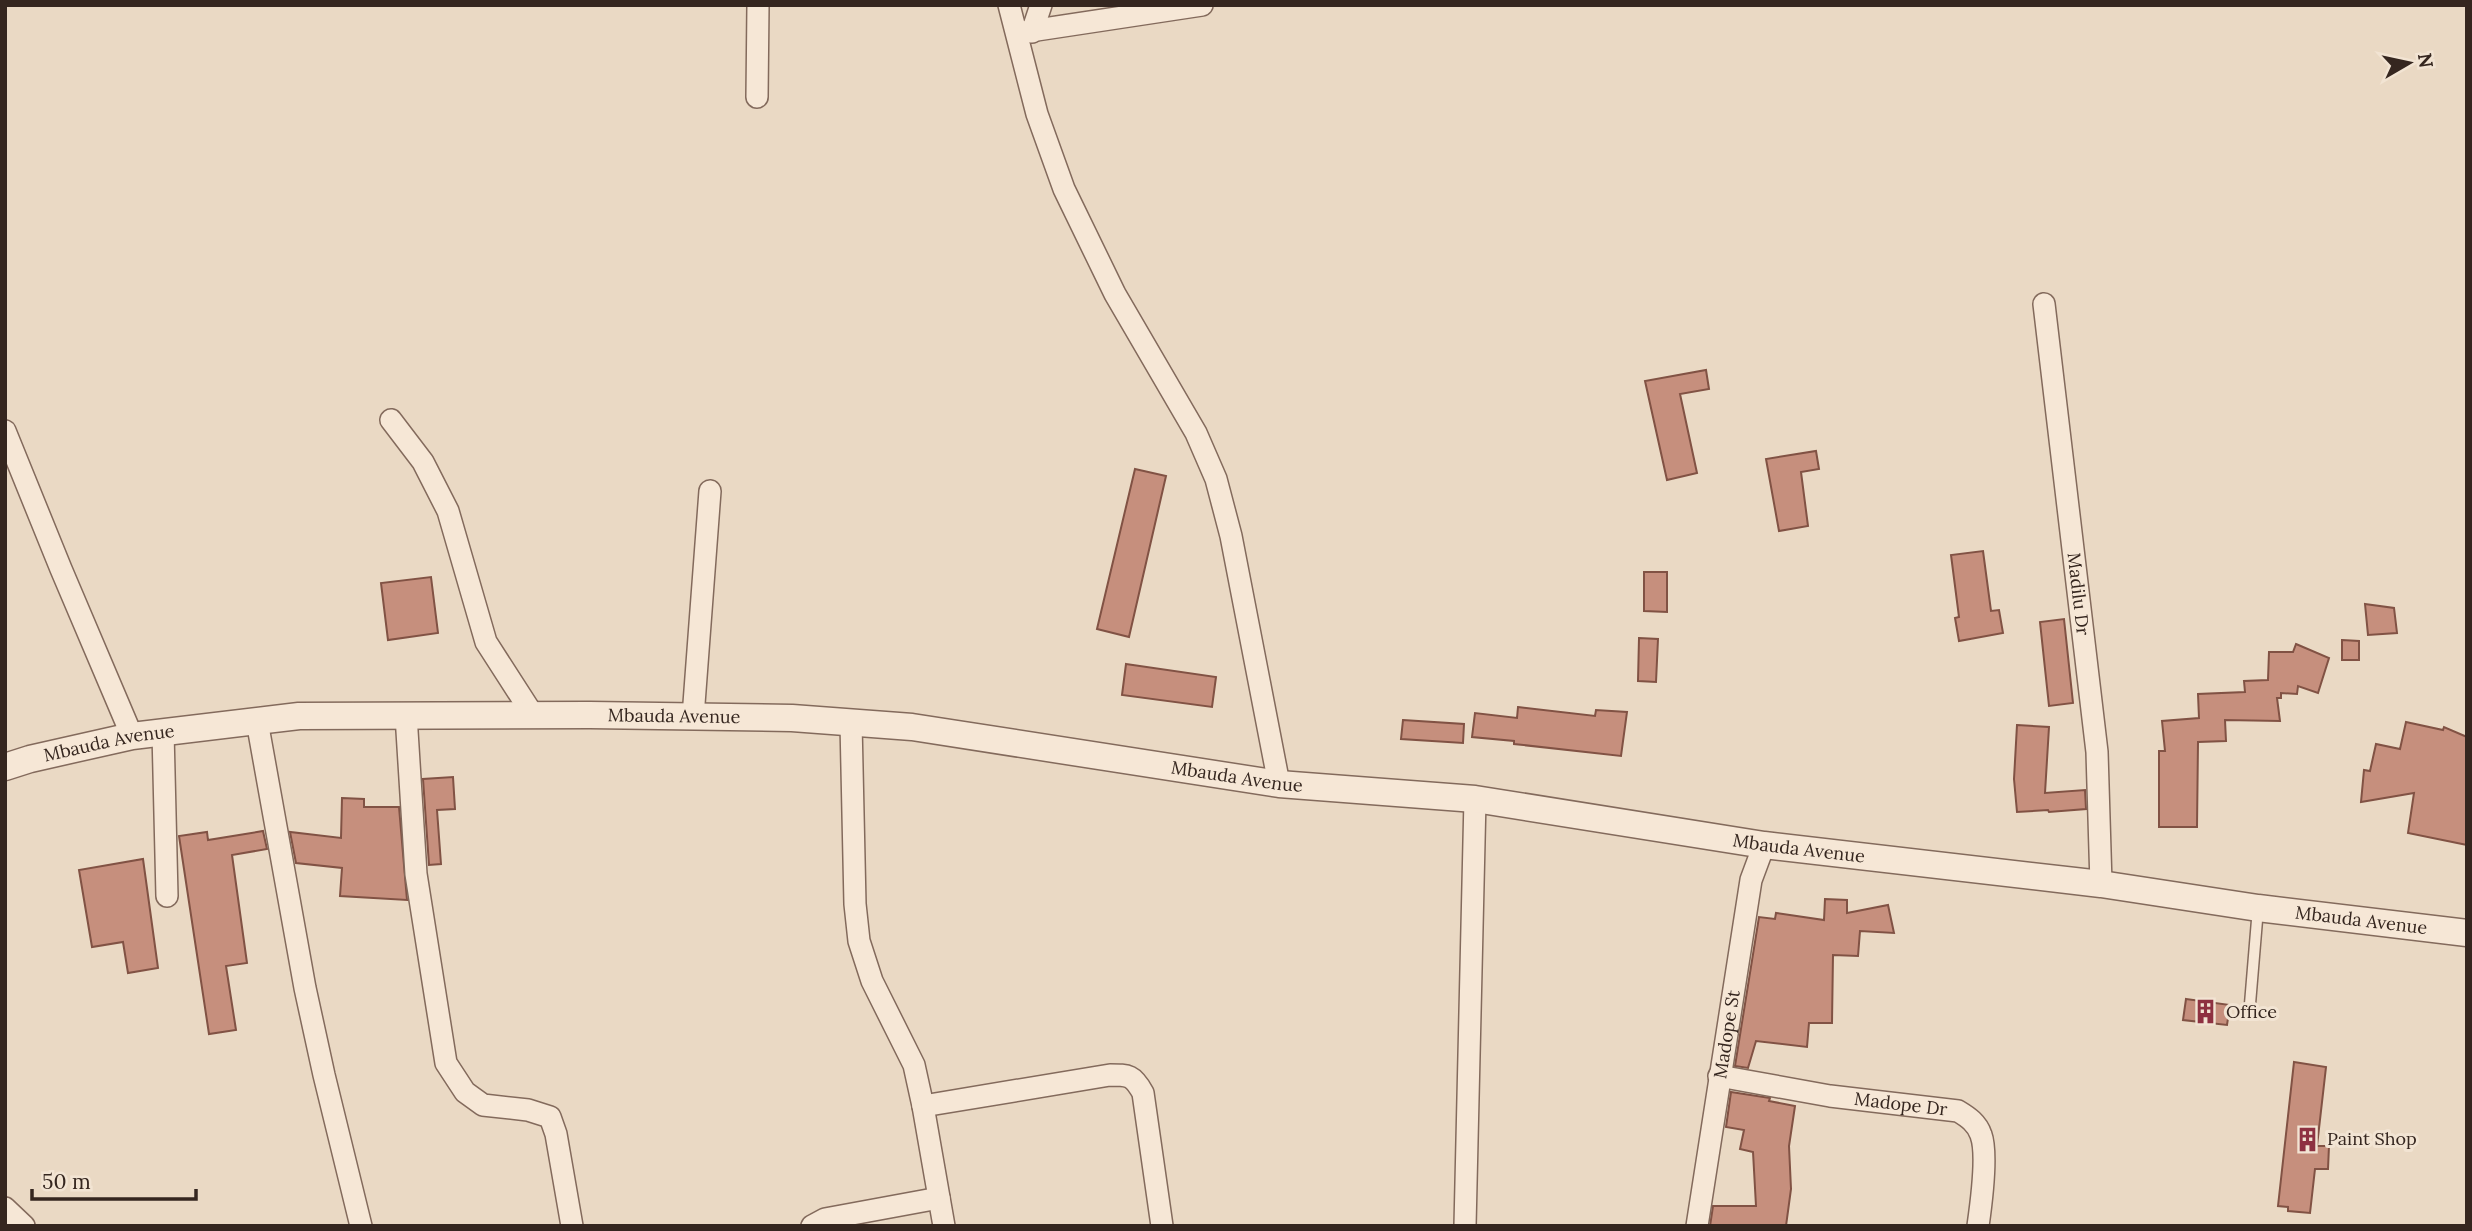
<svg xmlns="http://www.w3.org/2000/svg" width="2472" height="1231" viewBox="0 0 2472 1231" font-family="Lora,serif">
<rect width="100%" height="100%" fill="#ead9c4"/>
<g fill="#c68f7d" stroke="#815244" stroke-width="2">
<polygon points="1706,370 1709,389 1680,394 1697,473 1667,480 1645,381"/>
<polygon points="1816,451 1819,469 1801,472 1808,526 1779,531 1766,459"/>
<polygon points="1135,469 1166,476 1129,637 1097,629"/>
<polygon points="1983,551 1991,611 1999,610 2003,633 1959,641 1955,618 1959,617 1951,555"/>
<polygon points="1644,572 1667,572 1667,612 1644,611"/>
<polygon points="431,577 438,633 388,640 381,583"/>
<polygon points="2365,604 2394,608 2397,633 2368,635"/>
<polygon points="2064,619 2073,703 2049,706 2040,622"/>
<polygon points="1639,638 1658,639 1656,682 1638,681"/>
<polygon points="2342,640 2359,641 2359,660 2342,660"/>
<polygon points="2296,644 2329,658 2318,693 2298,686 2297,694 2281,693 2281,698 2277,698 2280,721 2225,720 2226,741 2198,742 2197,827 2159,827 2159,751 2165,751 2162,721 2199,718 2198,694 2245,692 2244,681 2268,680 2269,652 2293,652"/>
<polygon points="1126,664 1216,677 1212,707 1122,695"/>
<polygon points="1518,707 1595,716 1596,710 1627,712 1621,756 1514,744 1514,741 1472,737 1475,713 1517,718"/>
<polygon points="1403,720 1464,724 1463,743 1401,739"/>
<polygon points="2406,722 2443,730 2444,727 2467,737 2467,845 2408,833 2414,793 2361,802 2364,770 2370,771 2376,744 2400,749"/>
<polygon points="2017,725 2049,727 2045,793 2085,790 2086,809 2049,812 2048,810 2017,812 2014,779"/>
<polygon points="453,777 455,809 437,810 441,864 429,865 423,779"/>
<polygon points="342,798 364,799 364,807 399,807 407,900 340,896 342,868 296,863 290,832 341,838"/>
<polygon points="263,831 267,849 232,855 247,963 226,966 236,1030 209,1034 179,836 207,832 208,840"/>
<polygon points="143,859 158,968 128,973 123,942 92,947 79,870"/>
<polygon points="1825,899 1847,900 1847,913 1888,905 1894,933 1860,931 1858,956 1833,955 1832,1023 1809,1023 1807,1047 1756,1041 1748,1068 1735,1066 1759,917 1775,919 1776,913 1824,920"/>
<polygon points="2186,999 2230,1005 2227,1025 2183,1020"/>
<polygon points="2294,1062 2326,1067 2317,1146 2329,1146 2328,1169 2315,1169 2310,1213 2288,1211 2288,1207 2278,1206"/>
<polygon points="1731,1092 1770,1098 1769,1101 1795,1106 1789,1146 1791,1189 1786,1226 1710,1226 1713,1206 1756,1206 1753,1152 1740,1149 1744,1130 1726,1127"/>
</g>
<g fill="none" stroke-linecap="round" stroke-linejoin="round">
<defs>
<polyline id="service" points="2250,1004 2258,908"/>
<g id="minor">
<polyline points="1009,5 1037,114 1064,189 1115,294 1196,433 1216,479 1231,536 1279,784"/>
<polyline points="1032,32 1041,5"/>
<polyline points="1017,33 1202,5"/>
<polyline points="757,97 758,5"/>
<path id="s1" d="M2044 304 2097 752 2101 884"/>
<polyline points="391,420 423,462 448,511 486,642 533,715"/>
<polyline points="5,431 61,569 132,736"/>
<polyline points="406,715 416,874 446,1063 465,1092 483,1105 528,1110 550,1117 556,1134 572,1226"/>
<polyline points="693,717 710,491"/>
<polyline points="257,721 305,988 324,1075 361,1226"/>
<polyline points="851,723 855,904 859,941 872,981 914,1065 923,1106 944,1226"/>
<polyline points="163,732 167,896"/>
<path id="s2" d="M1719 1076 1830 1096 1958 1111C1968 1117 1977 1123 1981 1135 1988 1154 1981 1205 1978 1226"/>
<path d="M923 1106 1110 1075C1129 1075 1133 1075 1143 1093L1162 1226"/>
<polyline points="5,1208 24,1226"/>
<polyline points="812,1226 825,1219 939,1198"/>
<polyline points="1465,1226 1475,799"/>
<path id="s3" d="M1697 1226 1751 880 1764 845"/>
</g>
<g id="tertiary">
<path id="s4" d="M5 767 30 759 132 736 299 716 590 715 792 718 912 727 1279 784 1475 799 1764 845 2101 884 2258 908 2467 933"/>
</g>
</defs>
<use href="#service" stroke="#836a5c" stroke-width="13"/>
<use href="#minor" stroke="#836a5c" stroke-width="24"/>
<use href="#tertiary" stroke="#836a5c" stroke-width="29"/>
<use href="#service" stroke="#f6e7d6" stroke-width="10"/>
<use href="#minor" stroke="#f6e7d6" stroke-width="21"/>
<use href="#tertiary" stroke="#f6e7d6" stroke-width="26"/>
</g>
<defs>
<symbol id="building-bare" viewBox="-9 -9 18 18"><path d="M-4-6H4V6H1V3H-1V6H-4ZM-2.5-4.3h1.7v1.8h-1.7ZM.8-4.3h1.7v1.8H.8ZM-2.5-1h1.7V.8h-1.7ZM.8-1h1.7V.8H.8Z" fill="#8e3141" stroke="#f2e4d3" stroke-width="2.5" paint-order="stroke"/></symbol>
</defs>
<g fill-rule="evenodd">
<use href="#building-bare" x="2188" y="994" width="35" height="35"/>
<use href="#building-bare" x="2290" y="1122" width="35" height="35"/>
</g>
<g text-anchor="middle" stroke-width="6" stroke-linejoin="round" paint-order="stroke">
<g font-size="18" fill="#35261f" stroke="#f2e4d3">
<text dy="6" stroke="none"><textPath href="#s1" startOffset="292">Madilu Dr</textPath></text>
<text dy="6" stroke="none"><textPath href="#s4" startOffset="674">Mbauda Avenue</textPath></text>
<text dy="6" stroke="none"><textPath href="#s4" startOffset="107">Mbauda Avenue</textPath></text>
<text dy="6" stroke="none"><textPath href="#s4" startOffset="1241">Mbauda Avenue</textPath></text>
<text dy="6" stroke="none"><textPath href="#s4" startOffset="1808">Mbauda Avenue</textPath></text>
<text dy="6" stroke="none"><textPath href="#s4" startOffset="2375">Mbauda Avenue</textPath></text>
<text dy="6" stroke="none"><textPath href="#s3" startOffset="194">Madope St</textPath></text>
<text dy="6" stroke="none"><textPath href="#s2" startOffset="184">Madope Dr</textPath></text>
</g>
<g font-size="18" fill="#35261f" stroke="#f2e4d3" text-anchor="start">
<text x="2226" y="1018">Office</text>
<text x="2327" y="1145">Paint Shop</text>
</g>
</g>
<rect width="2472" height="1231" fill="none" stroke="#35261f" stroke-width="14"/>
<g transform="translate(2409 63) rotate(81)" stroke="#f2e4d3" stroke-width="5" paint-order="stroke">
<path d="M0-5L12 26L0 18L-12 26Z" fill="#35261f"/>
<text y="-10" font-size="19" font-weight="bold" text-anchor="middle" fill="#35261f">N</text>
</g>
<path d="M32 1189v10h164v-10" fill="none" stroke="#35261f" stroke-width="3.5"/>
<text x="42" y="1189" font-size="21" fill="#35261f" stroke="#f2e4d3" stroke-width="5" paint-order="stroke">50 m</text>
</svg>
